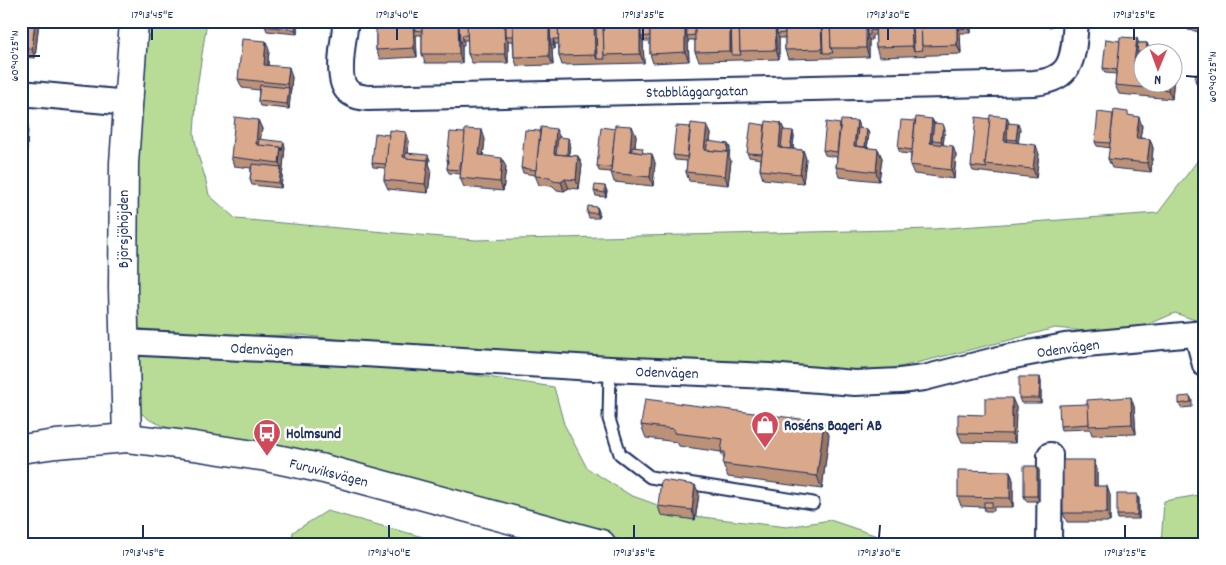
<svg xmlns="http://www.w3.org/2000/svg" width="1226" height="565" viewBox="0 0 1226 565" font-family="Dekko,sans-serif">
<rect width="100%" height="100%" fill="#fff"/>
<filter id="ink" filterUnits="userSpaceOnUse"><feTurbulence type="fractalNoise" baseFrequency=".02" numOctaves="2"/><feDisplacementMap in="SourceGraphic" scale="10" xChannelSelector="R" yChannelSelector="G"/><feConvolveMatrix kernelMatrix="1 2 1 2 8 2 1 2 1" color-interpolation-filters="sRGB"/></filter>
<g filter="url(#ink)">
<g fill="#b8dc96" stroke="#6a867a">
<polygon points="141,21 207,21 197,88 194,134 198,155 205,177 209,195 236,219 476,240 934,229 1158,213 1198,160 1205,100 1205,321 1195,320 1175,313 1124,335 1055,328 1014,339 896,368 836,372 427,350 301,335 229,336 130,328"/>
<polygon points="135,356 257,357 414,366 554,387 564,424 587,468 630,495 685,515 787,527 830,520 901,544 635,544 338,460 175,431 150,420 137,410"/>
<polygon points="1205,494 1205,544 1161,544 1164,501"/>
<polygon points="327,511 445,543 448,544 291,544 293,532"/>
</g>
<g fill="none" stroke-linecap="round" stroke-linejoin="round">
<defs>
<polyline id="service" points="610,369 609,419 620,454 650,477 813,503"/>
<g id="minor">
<path d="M346 21C344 38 335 80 348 91 353 96 360 97 367 98L1034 83C1075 79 1073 55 1076 21"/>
<polyline points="21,93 128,103"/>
<polyline points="1197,334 1205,365"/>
<polyline points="124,342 364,354 610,369 769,376 855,383 900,381 924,378 999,359 1065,346 1205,333"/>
<polyline points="1050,455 1049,539 1051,544"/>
</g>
<polyline id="tertiary" points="127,438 123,288 124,163 134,21"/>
<polyline id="secondary" points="21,449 56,444 127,438 194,446 267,457 324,469 601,544"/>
</defs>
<use href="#service" stroke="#1b2f5e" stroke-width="15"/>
<use href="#minor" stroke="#1b2f5e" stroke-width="28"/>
<use href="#tertiary" stroke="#1b2f5e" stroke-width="31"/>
<use href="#secondary" stroke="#1b2f5e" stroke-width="31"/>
<use href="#service" stroke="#fff" stroke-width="11"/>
<use href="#minor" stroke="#fff" stroke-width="24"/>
<use href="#tertiary" stroke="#fff" stroke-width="28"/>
<use href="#secondary" stroke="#fff" stroke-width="28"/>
</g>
<g fill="#bb9178" stroke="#1b2f5e">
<polygon points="21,21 39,21 35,58 21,57"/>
<polygon points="298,21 297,34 267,31 265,26"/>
<polygon points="376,21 517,22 548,21 971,21 971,33 960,33 961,54 879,57 876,47 876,35 872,35 872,40 869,40 869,57 788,59 785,50 785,38 779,38 779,59 699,61 695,52 695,40 688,40 689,61 653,63 650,54 650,41 643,41 644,63 562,65 559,56 559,44 555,44 555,49 552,49 553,65 517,66 514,57 513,41 508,41 508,63 472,63 468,54 468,40 464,40 464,46 462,46 462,63 425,63 422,54 422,35 416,35 417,57 380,59 376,50"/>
<polygon points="1014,21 1051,21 1051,27 1015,24"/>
<polygon points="1138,21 1178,21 1178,25"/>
<polygon points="1202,22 1201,32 1188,30 1186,25"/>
<polygon points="1137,38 1138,43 1147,43 1149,48 1148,52 1144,52 1144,58 1139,57 1138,63 1174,82 1174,73 1174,76 1172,99 1119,94 1115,85 1116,74 1105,73 1103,68 1120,41"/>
<polygon points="269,50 268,65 292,77 289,109 260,106 258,101 259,90 242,88 238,79"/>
<polygon points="1203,79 1202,85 1197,85 1195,80"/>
<polygon points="21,116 24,117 28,126 26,166 21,166"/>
<polygon points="1130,116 1142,126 1140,138 1150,139 1153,148 1151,172 1112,168 1108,159 1110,148 1097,146 1095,142"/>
<polygon points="932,119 934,123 945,129 943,145 956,155 954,179 914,174 910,165 911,154 900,153 898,148 915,121"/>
<polygon points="258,120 262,129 260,140 285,147 281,188 252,185 250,180 251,168 234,166 231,157"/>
<polygon points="857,121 859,128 867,129 869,134 867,148 878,149 882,158 879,181 839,177 836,167 837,157 825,155 823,150 840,124"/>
<polygon points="781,123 784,130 794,136 793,149 803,150 806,159 803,183 763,179 760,170 761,159 749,157 747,153 765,125"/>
<polygon points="1009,123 1020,129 1018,143 1039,154 1036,178 973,171 971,166"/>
<polygon points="707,125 711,134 710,142 728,144 730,148 729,157 731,161 728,185 689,181 686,172 687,161 675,160 673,155 690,127"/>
<polygon points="406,132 409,141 408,153 430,160 429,164 431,169 428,193 388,189 384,180 385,168 373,167 372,163 389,135"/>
<polygon points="636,136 635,147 644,153 652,154 655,163 653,186 614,182 611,172 599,171 597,166"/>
<polygon points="559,137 570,143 569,155 578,156 582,165 579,189 569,188 564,191 557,190 553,186 539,185 535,175 523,173 521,168"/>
<polygon points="485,139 483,156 506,167 503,191 464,187 460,178 461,174 449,173 447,169 448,163 447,160"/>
<polygon points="594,191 607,191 606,197 596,196"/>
<polygon points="597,207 599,212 599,218 589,218 587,213"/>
<polygon points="1040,377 1041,382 1041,403 1021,403 1019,398"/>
<polygon points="1190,396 1192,400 1192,407 1181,408 1179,404"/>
<polygon points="1134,406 1136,434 1092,435 1090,429 1061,430 1060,426"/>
<polygon points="1016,407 1015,443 962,442 958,433 985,415"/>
<polygon points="641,425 829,435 822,489 728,477 723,464 724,459 721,452 679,446 677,442 646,438"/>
<polygon points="1097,469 1097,486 1110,495 1110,522 1067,522 1063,513"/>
<polygon points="1039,470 1039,501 1026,501 1024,496"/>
<polygon points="1010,471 1013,480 1013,507 994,507 994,511 985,511 984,507 961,506 958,497"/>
<polygon points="695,485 699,494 695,520 661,515 658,506"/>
<polygon points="1137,494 1139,499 1139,519 1118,519 1117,515"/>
</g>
<g fill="#997662" stroke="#1b2f5e">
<polygon points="35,21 39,21 35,58 32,49"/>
<polygon points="296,21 298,21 297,34 295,30"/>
<polygon points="413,21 416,21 415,30 416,35 417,57 414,48"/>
<polygon points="458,21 459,21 461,28 460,41 462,46 462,63 459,54"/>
<polygon points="504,21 507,28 506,36 508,41 508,63 505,54"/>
<polygon points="594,21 598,29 597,59 595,55"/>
<polygon points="640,21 643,28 641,37 643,41 644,63 640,54"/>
<polygon points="685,21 686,21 687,36 688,40 689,61 685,52"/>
<polygon points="730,21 731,21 732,55 730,51"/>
<polygon points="775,21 777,21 777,34 779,38 779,59 776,50"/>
<polygon points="821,21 823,21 823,53 822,49"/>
<polygon points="866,21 868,21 867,35 869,40 869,57 866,48"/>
<polygon points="911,21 914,21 914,51 912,46"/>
<polygon points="957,21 960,21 959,29 960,33 961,54 957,45"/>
<polygon points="969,21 971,21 971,33 969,28"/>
<polygon points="1048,21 1051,21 1051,27"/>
<polygon points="1200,21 1202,21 1202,22 1201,32 1199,28"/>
<polygon points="549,22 552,31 551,45 552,49 553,65 549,56"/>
<polygon points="1137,38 1140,47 1137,52 1139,57 1138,72 1134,63"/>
<polygon points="553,39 555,44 555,49 553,45"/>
<polygon points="266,41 269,50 267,74 264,65"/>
<polygon points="1147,43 1149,48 1148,52 1146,52"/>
<polygon points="289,67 292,77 289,109 287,104 289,88 287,84"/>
<polygon points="1174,73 1174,76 1172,99 1168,90 1169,82 1174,82"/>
<polygon points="1201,75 1203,79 1202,85 1200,81"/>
<polygon points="24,117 28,126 26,166 22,157"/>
<polygon points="1007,117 1010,126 1007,139 1008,143 1004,141"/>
<polygon points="1139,117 1142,126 1139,147 1136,138"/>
<polygon points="932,119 935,128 932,140 934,144 930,143"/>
<polygon points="258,120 262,129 259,149 256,144"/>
<polygon points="857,121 860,130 858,151 854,146"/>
<polygon points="781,123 785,132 782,153 779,148"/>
<polygon points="943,124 945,129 943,145 941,141"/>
<polygon points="1018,124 1020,129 1018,145 1016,140"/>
<polygon points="707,125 711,134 708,154 704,150"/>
<polygon points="632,126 636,136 634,156 630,151"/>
<polygon points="556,129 560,138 557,158 554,154"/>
<polygon points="867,129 869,134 866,156 865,151"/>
<polygon points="482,130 485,139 482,165 479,155"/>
<polygon points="793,131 794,136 792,158 790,153"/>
<polygon points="406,132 409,141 407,162 403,157"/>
<polygon points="568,138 570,143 568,164 566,159"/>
<polygon points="1150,139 1153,148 1151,172 1147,163"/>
<polygon points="284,142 285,147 281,188 279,183 281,167 279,163 281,147"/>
<polygon points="728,144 730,148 729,157 731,161 728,185 725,176"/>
<polygon points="1036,145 1039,154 1036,178 1033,169"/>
<polygon points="953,146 956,155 954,179 951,170"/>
<polygon points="878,149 882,158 879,181 876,172"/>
<polygon points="803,150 806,159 803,183 800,174"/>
<polygon points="652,154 655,163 653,186 650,177"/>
<polygon points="428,155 430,160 429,164 431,169 428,193 425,184"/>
<polygon points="578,156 582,165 579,189 576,180"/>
<polygon points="502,158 506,167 503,191 500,182"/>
<polygon points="565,179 569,188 564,191 561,182"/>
<polygon points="605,186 607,191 606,197 605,193"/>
<polygon points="597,207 599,212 599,218 597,213"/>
<polygon points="1040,377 1041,382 1041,403 1039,398"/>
<polygon points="1131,397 1134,406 1136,434 1132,424"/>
<polygon points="1012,398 1016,407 1015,443 1012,434"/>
<polygon points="824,422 829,435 822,489 817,476"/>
<polygon points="1094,460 1097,469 1097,496 1094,486"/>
<polygon points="1037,466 1039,470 1039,501 1037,496"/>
<polygon points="1010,471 1013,480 1013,507 1010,498"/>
<polygon points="695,485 699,494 695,520 692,510"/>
<polygon points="1107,486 1110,495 1110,522 1107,513"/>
<polygon points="1137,494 1139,499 1139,519 1137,515"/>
</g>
<g fill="#daa98c" stroke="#1b2f5e">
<polygon points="21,21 35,21 32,49 21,48"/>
<polygon points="266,21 296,21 295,30 265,26"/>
<polygon points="376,21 413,21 414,48 376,50"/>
<polygon points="414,21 422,21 422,31 415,30"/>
<polygon points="422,21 458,21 459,54 422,54"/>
<polygon points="459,21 467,21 468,35 462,35 463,41 460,41 459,23"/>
<polygon points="467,21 504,21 505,54 468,54"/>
<polygon points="505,21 515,21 515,22 513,22 513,36 506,36 506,24"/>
<polygon points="548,21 560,21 558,21 559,39 553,39 553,45 551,45 550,26"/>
<polygon points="558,21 594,21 595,55 559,56"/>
<polygon points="595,21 603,21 604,55 605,59 597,59 596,25"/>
<polygon points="603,21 640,21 640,54 604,55"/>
<polygon points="640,21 650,21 650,36 641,37 641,24"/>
<polygon points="650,21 685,21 685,52 650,54"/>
<polygon points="686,21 695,21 695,35 687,36"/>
<polygon points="695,21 730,21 730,51 695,52"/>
<polygon points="731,21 739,21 740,51 741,55 732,55"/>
<polygon points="739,21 775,21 776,50 740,51"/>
<polygon points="777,21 785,21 785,33 777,34"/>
<polygon points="785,21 821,21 822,49 785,50"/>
<polygon points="822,21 830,21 831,48 833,53 823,53"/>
<polygon points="830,21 866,21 866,48 831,48"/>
<polygon points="867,21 875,21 876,31 870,30 870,35 867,35"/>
<polygon points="875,21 911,21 912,46 876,47"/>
<polygon points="913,21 921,21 922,46 923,50 914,51"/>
<polygon points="921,21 957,21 957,45 922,46"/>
<polygon points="959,21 969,21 969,28 959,29"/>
<polygon points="1187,21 1200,21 1199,28 1186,25"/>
<polygon points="513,22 549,22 549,56 514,57"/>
<polygon points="1120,37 1137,38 1134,63 1144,64 1144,82 1169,82 1168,90 1115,85"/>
<polygon points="242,39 266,41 264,65 289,67 287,84 238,79"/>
<polygon points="1106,39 1120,41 1117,70 1103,68"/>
<polygon points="1138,43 1147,43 1146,52 1137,52"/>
<polygon points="1196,74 1201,75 1200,81 1195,80"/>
<polygon points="260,85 289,88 287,104 258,101"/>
<polygon points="1114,110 1128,112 1128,115 1139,117 1136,138 1150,139 1147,163 1108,159"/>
<polygon points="1098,112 1113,114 1110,143 1095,142"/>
<polygon points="990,115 1007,117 1004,141 1036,145 1033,169 985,164"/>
<polygon points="21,116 24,117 22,157 21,157"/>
<polygon points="235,117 258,120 256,144 281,147 279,163 231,157"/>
<polygon points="916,117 932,119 930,143 953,146 951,170 910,165"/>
<polygon points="976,117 990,119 985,164 987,168 971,166"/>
<polygon points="841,120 857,121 854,146 878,149 876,172 836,167"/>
<polygon points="901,120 915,121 912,150 898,148"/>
<polygon points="766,121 781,123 779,148 803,150 800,174 760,170"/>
<polygon points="826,122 840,124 837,152 823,150"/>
<polygon points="691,123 707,125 704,150 728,152 725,176 686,172"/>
<polygon points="751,123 765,125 762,154 747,153"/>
<polygon points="934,123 943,124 941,141 932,140"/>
<polygon points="1008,123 1018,124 1016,140 1007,139"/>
<polygon points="615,125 632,126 630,151 652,154 650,177 611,173"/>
<polygon points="676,126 690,127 687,157 673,155"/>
<polygon points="541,127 556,129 554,154 578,156 576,180 565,179 561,182 553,181 550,177 535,176"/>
<polygon points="601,127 615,129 611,167 597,166"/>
<polygon points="858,128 867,129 865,147 856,146"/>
<polygon points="465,129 482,130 479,155 502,158 500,182 460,178"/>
<polygon points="389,130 406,132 403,157 428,160 425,184 384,180"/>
<polygon points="525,130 540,131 536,170 521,168"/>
<polygon points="783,130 793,131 790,149 781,148"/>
<polygon points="450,132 465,133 462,162 460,162 460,170 447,169 448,160 447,160"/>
<polygon points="375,133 389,135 386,164 372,163"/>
<polygon points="558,137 568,138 567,155 556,154"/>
<polygon points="259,139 284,142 282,151 281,147 258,145"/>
<polygon points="708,141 728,144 727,152 706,150"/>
<polygon points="632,147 643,148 642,153 632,151"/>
<polygon points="406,153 428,155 428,160 405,158"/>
<polygon points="252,164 281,167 279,183 250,180"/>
<polygon points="595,185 605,186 605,193 594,191"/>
<polygon points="588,206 597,207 597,213 587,213"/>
<polygon points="1019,377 1040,377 1039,398 1019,398"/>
<polygon points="1190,396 1191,402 1179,404 1179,397"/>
<polygon points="1131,397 1132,424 1089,426 1087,400"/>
<polygon points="985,398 1012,398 1012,434 958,433 958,414 985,415"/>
<polygon points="645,399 824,422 817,476 723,464 725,452 721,452 723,439 674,433 674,429 641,425"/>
<polygon points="1088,404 1089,424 1060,426 1059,405"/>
<polygon points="1063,460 1094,460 1094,486 1107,486 1107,513 1063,513"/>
<rect x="1024" y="466" width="13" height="30"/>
<polygon points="958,470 1010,471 1010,498 958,497"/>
<polygon points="661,480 695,485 692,510 658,506"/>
<rect x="1117" y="494" width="20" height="21"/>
<rect x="984" y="502" width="8" height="5"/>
</g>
</g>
<path fill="none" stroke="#1b2f5e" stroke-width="2" d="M152 40V28M397 40V28M643 40V28M888 40V28M1134 40V28M28 56H40M1186 76 1198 77M143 538V525M389 538V525M634 538V525M879 538 880 525M1125 538V525"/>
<defs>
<symbol id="shop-pin" viewBox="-11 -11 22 30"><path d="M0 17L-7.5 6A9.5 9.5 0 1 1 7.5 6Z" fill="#d1495b" stroke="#fff"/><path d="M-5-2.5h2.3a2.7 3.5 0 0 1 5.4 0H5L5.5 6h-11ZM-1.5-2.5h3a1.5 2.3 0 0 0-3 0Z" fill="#fff"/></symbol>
<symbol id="bus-pin" viewBox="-11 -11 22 30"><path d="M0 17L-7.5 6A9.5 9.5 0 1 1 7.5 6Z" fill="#d1495b" stroke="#fff"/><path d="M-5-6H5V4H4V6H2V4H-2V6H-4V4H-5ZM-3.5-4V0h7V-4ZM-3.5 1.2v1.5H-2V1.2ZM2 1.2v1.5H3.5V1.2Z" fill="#fff"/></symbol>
</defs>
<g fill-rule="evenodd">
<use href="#shop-pin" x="749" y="409" width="32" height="43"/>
<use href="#bus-pin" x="251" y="417" width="32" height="43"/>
</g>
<g text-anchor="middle" stroke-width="5" stroke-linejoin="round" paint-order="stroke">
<g font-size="15" fill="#1b2f5e" stroke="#fff">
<text transform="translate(697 91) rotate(-1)" y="5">Stabbläggargatan</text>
<text transform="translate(123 229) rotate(-90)" y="5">Björsjöhöjden</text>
<text transform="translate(1068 348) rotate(-8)" y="5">Odenvägen</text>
<text transform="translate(262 349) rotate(3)" y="5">Odenvägen</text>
<text transform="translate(667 372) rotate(2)" y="5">Odenvägen</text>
<text transform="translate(329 472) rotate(14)" y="5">Furuviksvägen</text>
</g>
<g font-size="15" font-weight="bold" fill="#1b2f5e" stroke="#fff" text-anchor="start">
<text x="784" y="430">Roséns Bageri AB</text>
<text x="286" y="438">Holmsund</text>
</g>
</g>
<rect width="1226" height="565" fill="none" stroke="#fff" stroke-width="55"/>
<g transform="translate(1158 68) rotate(181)"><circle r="24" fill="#ffffff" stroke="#a4acbf"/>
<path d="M0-4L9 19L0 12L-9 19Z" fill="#d1495b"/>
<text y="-8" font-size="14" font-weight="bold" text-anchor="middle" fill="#1b2f5e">N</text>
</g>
<rect x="28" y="28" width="1170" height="510" fill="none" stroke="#1b2f5e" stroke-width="2"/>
<g font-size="12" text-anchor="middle" fill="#1b2f5e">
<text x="152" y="18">17°13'45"E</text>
<text x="397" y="18">17°13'40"E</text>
<text x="643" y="18">17°13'35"E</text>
<text x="888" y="18">17°13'30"E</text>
<text x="1134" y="18">17°13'25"E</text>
<text transform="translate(14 56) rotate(-90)" y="4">60°40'25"N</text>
<text transform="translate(1212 77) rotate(-90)" y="4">60°40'25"N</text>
<text x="143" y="556">17°13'45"E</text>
<text x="389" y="556">17°13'40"E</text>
<text x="634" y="556">17°13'35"E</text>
<text x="879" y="556">17°13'30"E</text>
<text x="1125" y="556">17°13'25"E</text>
</g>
</svg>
